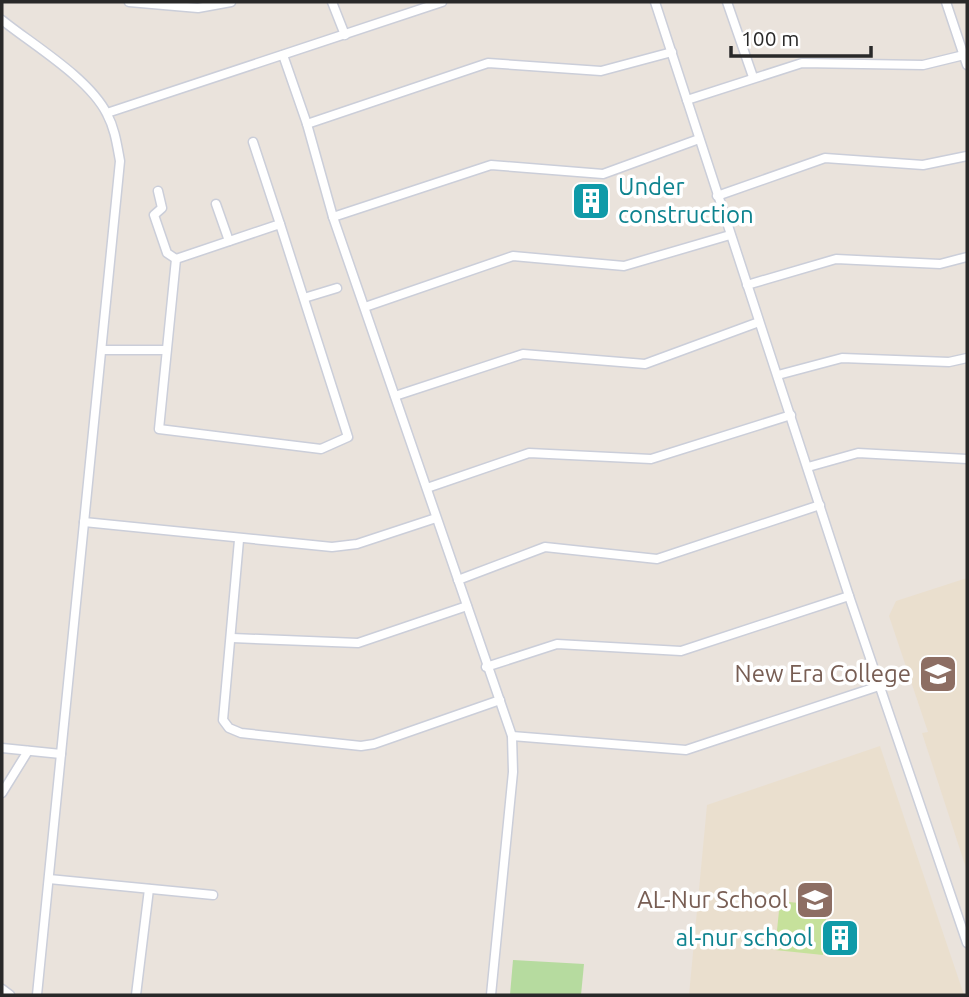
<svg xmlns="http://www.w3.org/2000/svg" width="969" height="997" viewBox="0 0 969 997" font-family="Ubuntu,sans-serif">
<rect width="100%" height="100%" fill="#eae3dc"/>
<g fill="#eadfce">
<polygon points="967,578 967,871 922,733 928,732 889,616 896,601"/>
<polygon points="880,746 964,995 689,995 707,805"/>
</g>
<polygon fill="#b6db9f" points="513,960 584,964 581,995 510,995"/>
<polygon fill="#c6e19b" points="780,901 827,906 823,955 775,950"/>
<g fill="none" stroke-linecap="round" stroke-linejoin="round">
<defs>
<g id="minor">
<polyline points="129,2 198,8 231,2"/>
<polyline points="332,2 345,35"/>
<polyline points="655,2 849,596 967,943"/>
<polyline points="727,2 753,77"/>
<polyline points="946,2 967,65"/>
<path d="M2 20C33 45 89 78 107 114 115 129 117 145 120 161L37 995"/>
<polyline points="283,55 307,124 333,217 512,736 513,772 491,995"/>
<polyline points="687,100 802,63 923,65 964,55"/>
<polyline points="107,113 442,2"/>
<polyline points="307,124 488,63 601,71 672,52"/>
<polyline points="253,142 280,224"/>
<polyline points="158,191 162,208 154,215 167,253 176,259"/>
<polyline points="717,196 825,158 923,165 967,156"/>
<polyline points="216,204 229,241"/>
<polyline points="333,217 491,165 603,174 699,139"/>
<polygon points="280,224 348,437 321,449 159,429 176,259"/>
<polyline points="747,285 836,259 940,264 967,257"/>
<polyline points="304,298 337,288"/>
<polyline points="365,307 513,256 624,266 730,235"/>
<polyline points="102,350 165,350"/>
<polyline points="778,375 842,358 949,362 967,358"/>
<polyline points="395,396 523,354 645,364 759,322"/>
<polyline points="808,467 858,453 967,459"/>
<polyline points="427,488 529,453 651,459 791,415"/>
<polyline points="84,522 332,547 357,544 436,518"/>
<polyline points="239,540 223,720 229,728 241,733 361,746 374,744 500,700"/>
<polyline points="458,580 545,547 657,559 820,505"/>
<polyline points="232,638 358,643 467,606"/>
<polyline points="486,667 557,644 681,651 849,596"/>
<polyline points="512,736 686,750 879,686"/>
<polyline points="2,748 61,754"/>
<polyline points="2,793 28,751"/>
<polyline points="49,879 213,895"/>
<polyline points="2,989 10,995"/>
<polyline points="136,995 149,889"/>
</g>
</defs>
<use href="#minor" stroke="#cbced9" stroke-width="11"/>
<use href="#minor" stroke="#fff" stroke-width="8"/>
</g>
<defs>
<symbol id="building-square" viewBox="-11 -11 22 22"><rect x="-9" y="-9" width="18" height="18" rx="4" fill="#0f9aa8" stroke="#fff"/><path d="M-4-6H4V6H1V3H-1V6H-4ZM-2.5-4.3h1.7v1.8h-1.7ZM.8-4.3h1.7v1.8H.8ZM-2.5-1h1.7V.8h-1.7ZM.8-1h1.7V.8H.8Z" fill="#fff"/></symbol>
<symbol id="university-square" viewBox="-11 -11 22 22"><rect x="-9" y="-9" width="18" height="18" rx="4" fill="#8d6e63" stroke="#fff"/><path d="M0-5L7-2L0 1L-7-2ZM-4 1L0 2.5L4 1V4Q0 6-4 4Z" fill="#fff"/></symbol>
<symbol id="school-square" viewBox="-11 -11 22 22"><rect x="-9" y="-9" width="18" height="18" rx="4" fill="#8d6e63" stroke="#fff"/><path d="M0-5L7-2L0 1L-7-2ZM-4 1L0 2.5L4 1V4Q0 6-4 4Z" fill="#fff"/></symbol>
</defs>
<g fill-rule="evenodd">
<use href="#building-square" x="569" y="179" width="44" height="44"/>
<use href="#university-square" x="916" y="652" width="44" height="44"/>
<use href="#school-square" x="793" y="878" width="44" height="44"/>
<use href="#building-square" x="818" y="916" width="44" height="44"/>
</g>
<g text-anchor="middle" stroke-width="7" stroke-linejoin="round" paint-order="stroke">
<g font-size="24" fill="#0d838f" stroke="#fff" text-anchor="start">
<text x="618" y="195">Under<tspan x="618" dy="28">construction</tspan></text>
<text x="813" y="946" text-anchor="end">al-nur school</text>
</g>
<g font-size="24" fill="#785e54" stroke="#fff" text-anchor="end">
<text x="911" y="682">New Era College</text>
<text x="788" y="908">AL-Nur School</text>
</g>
</g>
<rect width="969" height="997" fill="none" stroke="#292929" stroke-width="7"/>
<path d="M731 46v10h140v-10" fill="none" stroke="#292929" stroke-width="3.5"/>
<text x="741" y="46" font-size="21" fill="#292929" stroke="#ffffff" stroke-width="5" paint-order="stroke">100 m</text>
</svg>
